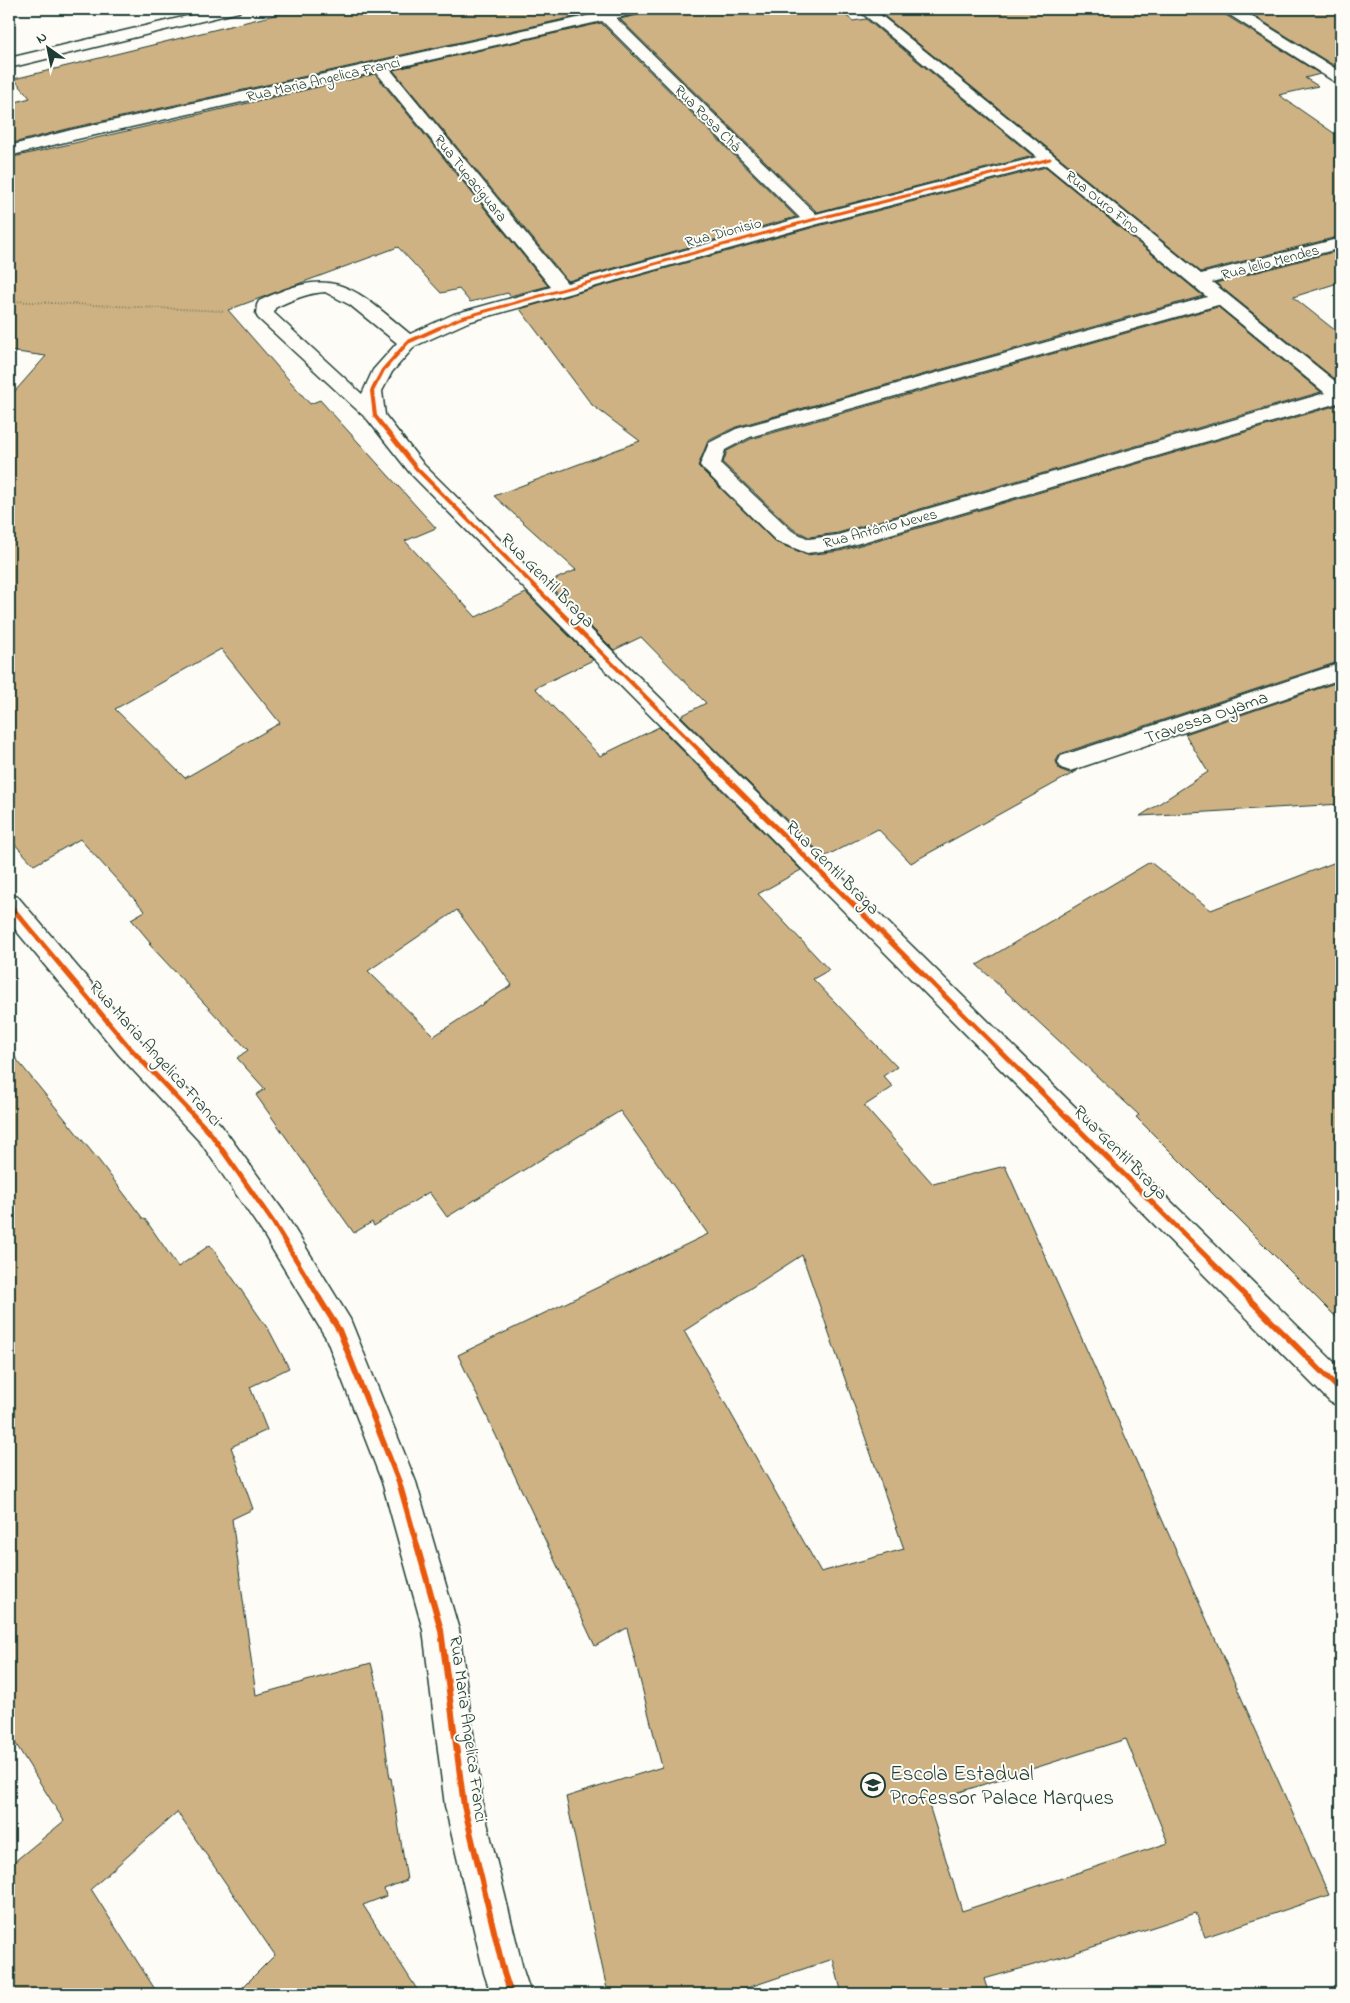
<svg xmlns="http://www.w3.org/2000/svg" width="1350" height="2003" viewBox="0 0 1350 2003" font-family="'Indie Flower',sans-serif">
<rect width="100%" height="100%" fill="#fdfcf7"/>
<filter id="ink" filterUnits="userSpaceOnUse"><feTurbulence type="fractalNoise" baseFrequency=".02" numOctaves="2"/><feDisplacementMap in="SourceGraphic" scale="10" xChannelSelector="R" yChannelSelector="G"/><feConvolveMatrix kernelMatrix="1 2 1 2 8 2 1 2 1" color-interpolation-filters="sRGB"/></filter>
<g filter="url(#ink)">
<g fill="#ceb283" stroke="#1f3d34" fill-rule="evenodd">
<polygon points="299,9 610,9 71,128 9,144 9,104 30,98 14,79"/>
<polygon points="646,9 837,9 853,21 866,19 1033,156 817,212 620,19 642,14"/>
<polygon points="914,9 1221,9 1224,14 1320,74 1305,78 1318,86 1279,95 1341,138 1341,236 1201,272 883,15"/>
<polygon points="1243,9 1341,9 1341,70"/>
<polygon points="601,23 796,217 568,281 393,70"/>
<path d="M375 74 548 286 510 296 508 293 470 302 459 289 441 293 398 247 228 310 310 404 320 400 436 528 405 541 476 617 526 593 593 660 535 688 600 756 659 727 801 870 758 894 829 970 813 979 897 1067 883 1076 893 1087 864 1106 933 1184 1005 1166 1329 1895 1205 1937 1196 1913 1062 1957 984 1979 989 1994H842L833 1959 729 1994H608L566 1797 662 1767 627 1628 595 1646 458 1355 708 1234 620 1111 447 1217 429 1192 374 1226 372 1222 354 1233 256 1095 265 1089 237 1058 248 1050 149 944 151 943 131 919 145 911 80 839 34 865 9 838V398L46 356 9 351V158ZM221 649 280 723 185 778 115 709ZM457 910 512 985 434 1036 368 971ZM802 1255 904 1549 821 1572 684 1331ZM1126 1739 1168 1843 962 1911 928 1802Z"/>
<polygon points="1046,167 1203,296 736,427 708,441 698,466 775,542 807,555 840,551 1341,404 1341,661 1060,754 1056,761 1059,769 1069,773 1077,771 911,863 878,829 824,857 681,716 706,703 641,637 614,650 547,583 576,570 494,496 640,441 592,405 520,309 818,226"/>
<polygon points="1341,250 1341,282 1293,297 1341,335 1341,384 1216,283"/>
<polygon points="1218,307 1321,392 838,533 809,537 793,529 723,463 727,451 751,439"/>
<polygon points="1341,681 1341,804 1140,816 1208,772 1185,734"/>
<polygon points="1341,860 1341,1322 1136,1117 1139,1115 977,965 1150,862 1211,910"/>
<polygon points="9,1050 100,1162 144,1220 145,1219 178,1267 210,1245 270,1332 289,1368 250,1387 267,1430 231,1447 253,1509 232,1519 256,1695 371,1663 378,1691 390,1779 391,1778 407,1880 384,1889 386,1896 363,1905 420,1994 236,1994 275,1955 177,1812 91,1889 158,1994 9,1994 9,1866 64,1821 9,1733"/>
</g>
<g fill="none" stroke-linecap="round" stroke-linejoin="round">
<defs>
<g id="street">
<path d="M618 9H644L642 12 616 18 816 214 1037 157 857 9H873L1201 274 1341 238V248L1212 282 1341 386V402L839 549 807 553 776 541 703 469 700 465 709 443 736 429 1207 297 1046 165 818 224 468 322 415 346 392 372 382 391 385 415 424 465 1341 1369V1407L1330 1402 410 473 368 420 258 318 256 314 257 305 259 301C334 264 352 286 410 334L454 314 551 287 376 72 73 140 9 156V146L71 130ZM602 21 800 218 567 283 390 69ZM325 292 350 305 397 343 373 370 362 394 274 313 275 308C291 300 307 293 325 292ZM1218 305 1325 393 838 535 809 539 792 531 721 464 725 450 750 437Z"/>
<polygon points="1223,9 1240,9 1341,72 1341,84 1335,82 1225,12"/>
<polygon points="1341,663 1341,679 1070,771 1061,768 1058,762 1061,756"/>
<polygon points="9,894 18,897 139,1039 221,1125 284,1212 350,1319 416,1482 459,1630 483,1806 524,1973 531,1994 491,1994 484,1973 445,1806 423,1630 382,1482 326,1338 262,1232 201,1143 119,1055 9,922"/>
</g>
<polygon id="secondary" points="217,9 241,9 239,12 9,68 9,58"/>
</defs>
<use href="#street" stroke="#1f3d34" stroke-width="3"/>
<use href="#secondary" stroke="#1f3d34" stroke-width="3"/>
<polyline stroke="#1f3d34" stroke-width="2" stroke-dasharray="0.5 2.5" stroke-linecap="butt" points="9,301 223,311"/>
<use href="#street" fill="#fdfcf7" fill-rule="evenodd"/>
<use href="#secondary" fill="#fdfcf7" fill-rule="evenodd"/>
<defs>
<polyline id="cycleway-far3" points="436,329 461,318 812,220 1050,159"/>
<polyline id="cycleway-far2" points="439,328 408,342 383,370 372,391 375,416 417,469 702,753"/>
<g id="cycleway-far1">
<polyline points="700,752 1249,1299"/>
<polyline points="9,904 129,1047 211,1134 273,1222 320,1299"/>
</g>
<g id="cycleway">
<polyline points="319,1298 339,1330 399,1482 441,1630 464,1806 504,1973 511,1994"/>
<polyline points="1248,1298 1341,1391"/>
</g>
</defs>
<use href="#cycleway-far3" stroke="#fdfcf7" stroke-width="5"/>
<use href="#cycleway-far2" stroke="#fdfcf7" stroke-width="6"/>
<use href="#cycleway-far1" stroke="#fdfcf7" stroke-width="8"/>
<use href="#cycleway" stroke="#fdfcf7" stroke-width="9"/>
<use href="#cycleway-far3" stroke="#e8590c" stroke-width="3"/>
<use href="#cycleway-far2" stroke="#e8590c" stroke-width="4"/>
<use href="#cycleway-far1" stroke="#e8590c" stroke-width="5"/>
<use href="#cycleway" stroke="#e8590c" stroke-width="6"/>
</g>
</g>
<defs>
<symbol id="school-ring" viewBox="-11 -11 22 22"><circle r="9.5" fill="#fdfcf7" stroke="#1f3d34" stroke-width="1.5"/><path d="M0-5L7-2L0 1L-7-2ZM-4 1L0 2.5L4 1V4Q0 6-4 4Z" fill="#1f3d34"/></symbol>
</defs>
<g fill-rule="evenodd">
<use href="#school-ring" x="859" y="1771" width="28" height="28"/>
</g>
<g text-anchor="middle" stroke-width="4" stroke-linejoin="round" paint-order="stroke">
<g font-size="15" fill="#1f3d34" stroke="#fdfcf7">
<text transform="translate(323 79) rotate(-13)" y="5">Rua Maria Angelica Franci</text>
<text transform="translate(708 118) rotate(45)" y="5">Rua Rosa Chá</text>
<text transform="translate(471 178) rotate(51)" y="5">Rua Tupaciguara</text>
<text transform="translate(1103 202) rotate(39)" y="5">Rua Ouro Fino</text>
<text transform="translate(723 232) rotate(-15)" y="5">Rua Dionisio</text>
<text transform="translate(1270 262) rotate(-15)" y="5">Rua lelio Mendes</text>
<text transform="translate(880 528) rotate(-15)" y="5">Rua Antônio Neves</text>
</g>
<g font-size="18" fill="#1f3d34" stroke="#fdfcf7">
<text transform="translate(548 580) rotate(45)" y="6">Rua Gentil Braga</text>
<text transform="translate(1206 717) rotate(-19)" y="6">Travessa Oyama</text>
<text transform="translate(833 867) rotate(45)" y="6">Rua Gentil Braga</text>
<text transform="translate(156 1053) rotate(48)" y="6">Rua Maria Angelica Franci</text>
<text transform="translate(1121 1152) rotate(45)" y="6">Rua Gentil Braga</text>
<text transform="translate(469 1729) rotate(82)" y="6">Rua Maria Angelica Franci</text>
</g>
<g font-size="21" fill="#1f3d34" stroke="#fdfcf7" text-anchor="start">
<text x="890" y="1780">Escola Estadual<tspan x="890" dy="24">Professor Palace Marques</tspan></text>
</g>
</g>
<rect width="1350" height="2003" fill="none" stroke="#fdfcf7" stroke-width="30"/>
<rect x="15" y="15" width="1320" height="1973" fill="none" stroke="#1f3d34" stroke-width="2" filter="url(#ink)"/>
<g transform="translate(48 48) rotate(327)" stroke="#fdfcf7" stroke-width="4" paint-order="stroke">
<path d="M0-4L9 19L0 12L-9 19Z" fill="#1f3d34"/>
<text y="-8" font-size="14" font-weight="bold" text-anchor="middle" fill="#1f3d34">N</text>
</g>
</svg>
